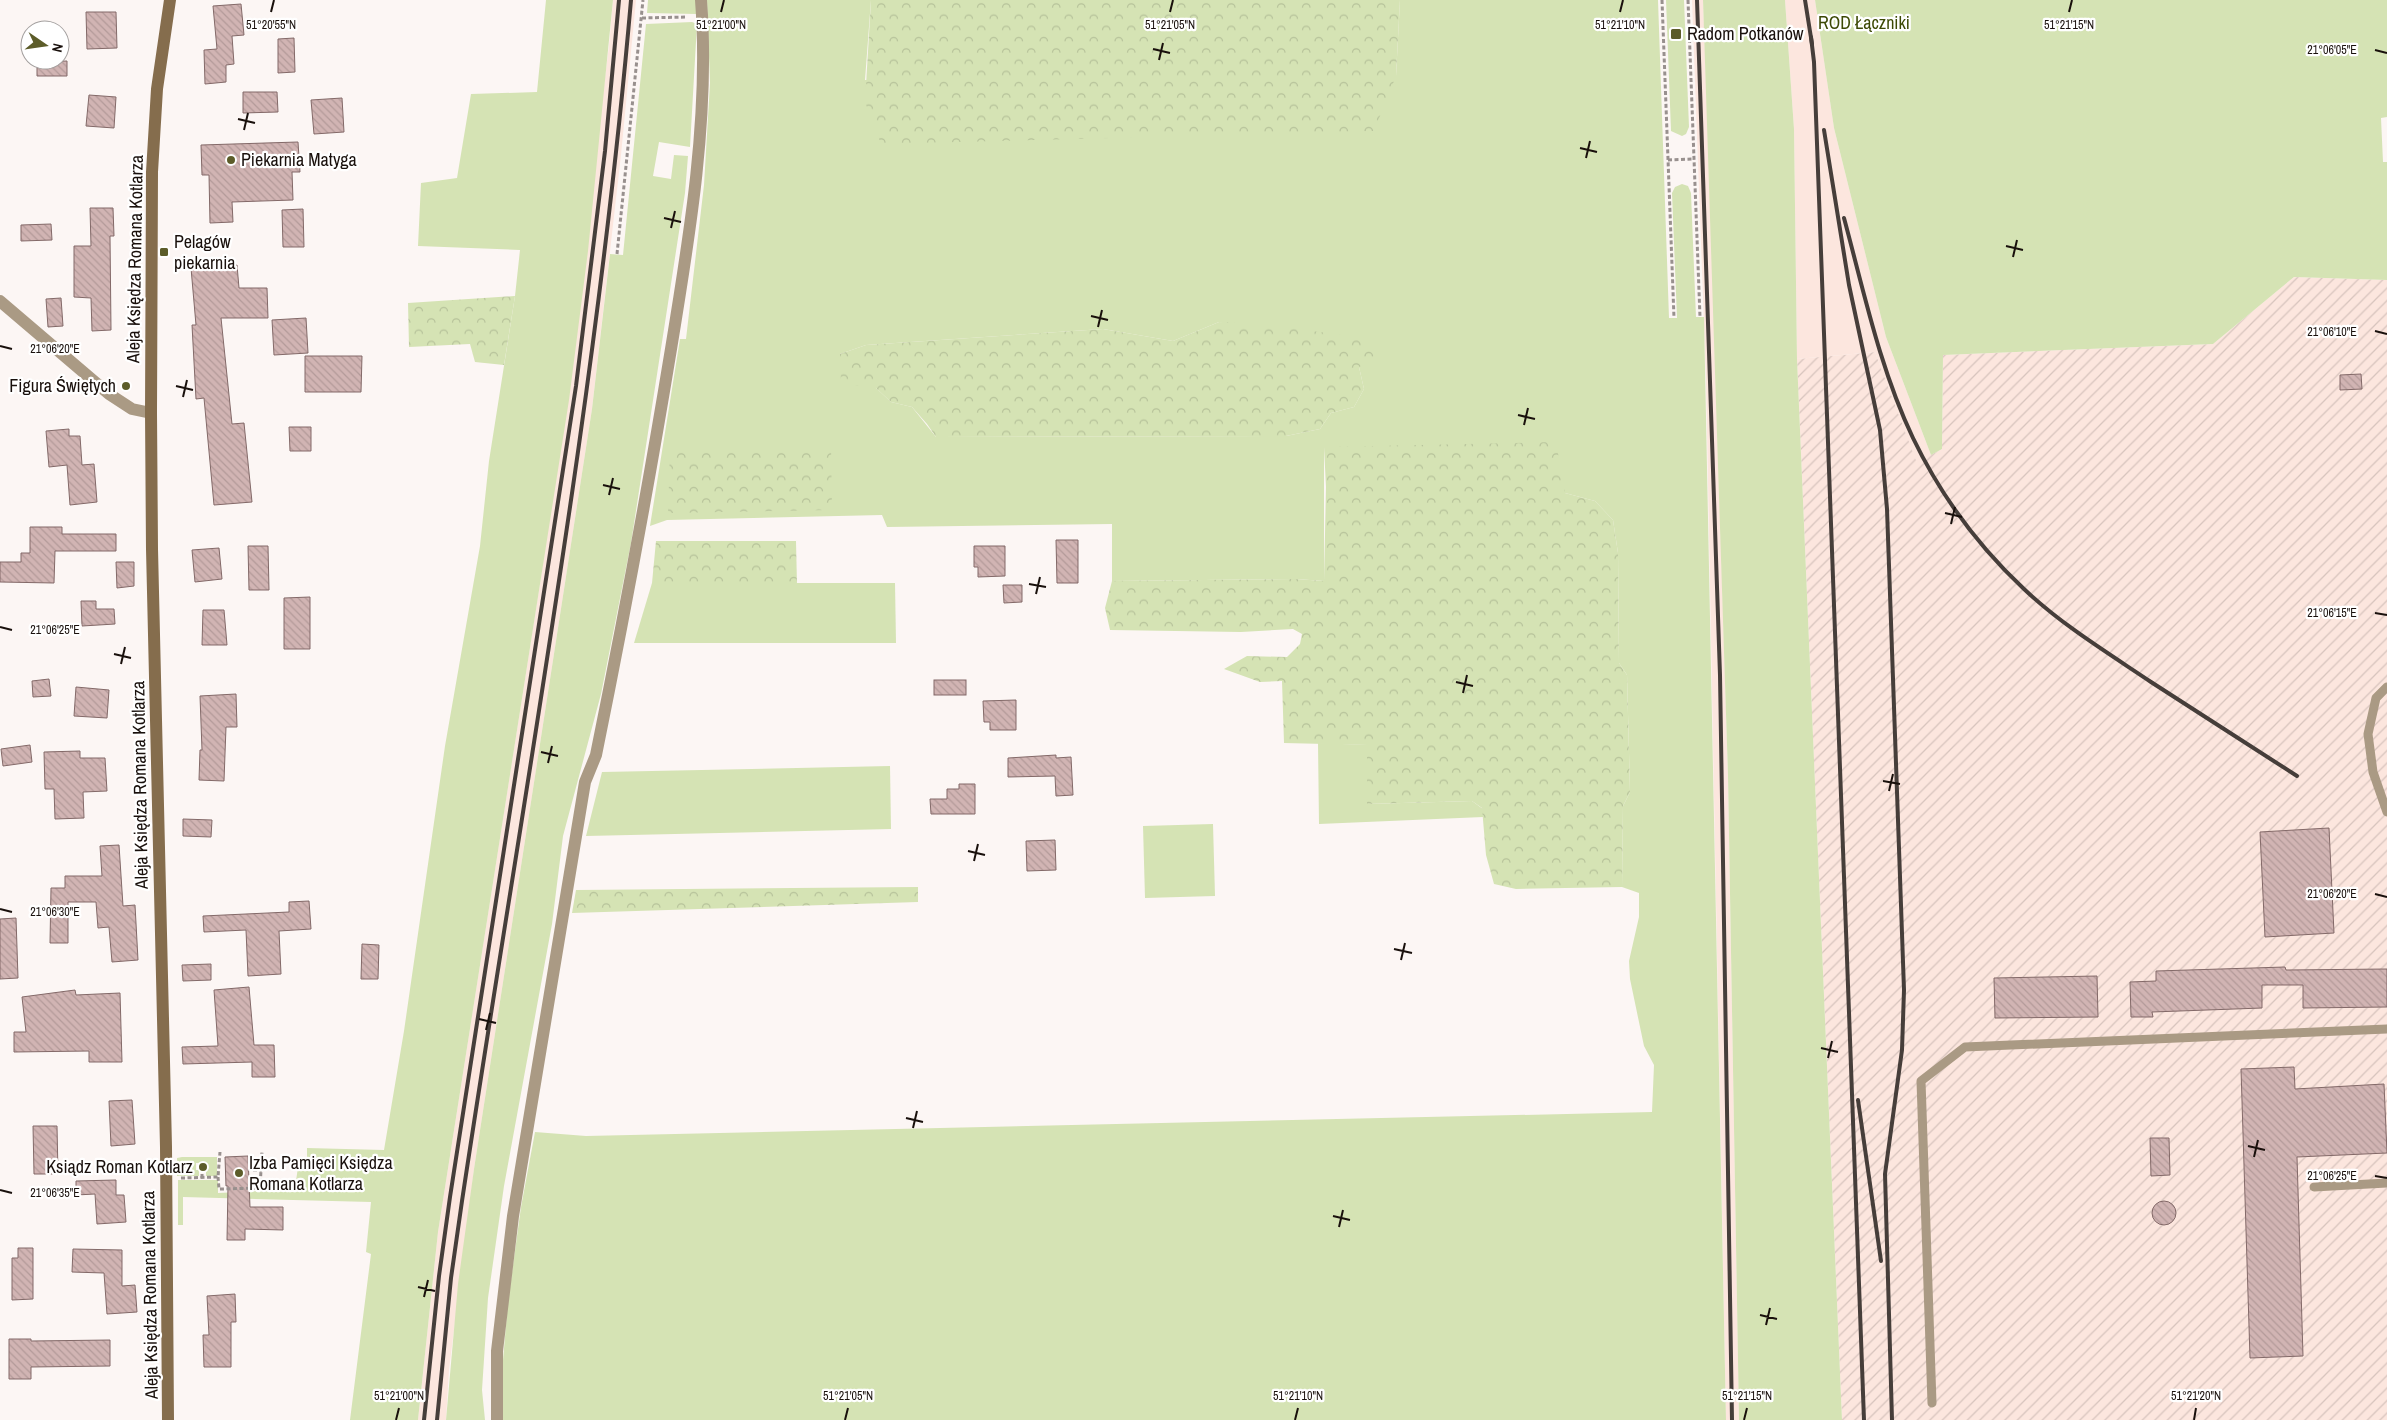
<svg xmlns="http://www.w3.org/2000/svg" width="2387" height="1420" viewBox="0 0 2387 1420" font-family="'Archivo Narrow',sans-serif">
<defs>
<pattern id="industrial-furrows" width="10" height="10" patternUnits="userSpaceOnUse" patternTransform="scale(1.25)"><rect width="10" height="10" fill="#fce6de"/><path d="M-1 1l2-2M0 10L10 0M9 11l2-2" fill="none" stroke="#d7c4bd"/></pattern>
<pattern id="forest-crowns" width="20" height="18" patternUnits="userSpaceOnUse" patternTransform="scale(1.25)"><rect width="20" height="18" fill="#d5e3b4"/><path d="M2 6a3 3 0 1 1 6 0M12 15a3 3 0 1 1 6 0" fill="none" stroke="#b6c29a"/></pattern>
<pattern id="building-back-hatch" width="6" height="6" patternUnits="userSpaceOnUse" patternTransform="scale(1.25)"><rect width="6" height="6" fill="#d1b4b3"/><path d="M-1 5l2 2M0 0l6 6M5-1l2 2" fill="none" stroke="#b39a99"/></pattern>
</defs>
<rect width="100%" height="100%" fill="#fcf6f4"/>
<polygon fill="url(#industrial-furrows)" points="2294,277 2387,280 2387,1420 1842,1420 1797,359 1875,352 1917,462 1942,449 1943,355 2213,344"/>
<g fill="#fce6de">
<polygon points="613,0 636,0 621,155 592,409 474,1169 449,1370 446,1420 418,1420 438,1232 541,577 609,46"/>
<polygon points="1692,0 1703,0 1710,178 1728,776 1739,1420 1726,1420 1706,379"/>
<polygon points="1785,0 1815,0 1834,128 1886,337 1931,455 1917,463 1875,352 1797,359 1794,129"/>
</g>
<g fill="#d5e3b4" fill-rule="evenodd">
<polygon points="546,0 613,0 588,251 569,400 438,1232 418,1420 350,1420 371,1254 366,1252 371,1202 183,1197 183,1225 178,1225 178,1180 218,1180 218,1193 262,1191 263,1179 296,1181 298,1167 307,1162 307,1148 384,1150 404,1031 445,746 480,546 489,461 515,296 520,250 418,246 421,183 457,178 471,94 537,92"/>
<polygon points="648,0 696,0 696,14 647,13"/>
<path d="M707 0H871L865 80 1396 76 1400 0H1658L1669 318H1677L1672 193 1675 187 1682 184 1688 186 1691 193 1696 317H1704L1726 1420H503V1360L508 1302 521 1207 535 1132 586 1136 1652 1112 1654 1065 1644 1046 1630 979 1629 961 1639 917V893L1622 887 1623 806 1630 792 1627 675 1619 663 1618 553 1613 520 1595 501 1565 493 1324 447V581L1296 579 1112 581V524L887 527 882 515 667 520 650 526 680 339H686L704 185 710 83ZM1219 322 1359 367 1364 389 1354 407 1331 413 1320 429 1286 436 936 437 912 407 891 402 840 354 866 345 1103 329 1173 341Z"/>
<polygon points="1666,0 1684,0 1689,127 1686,134 1682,136 1671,131"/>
<polygon points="1703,0 1785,0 1794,129 1797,359 1842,1420 1739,1420 1728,776"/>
<polygon points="1815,0 2387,0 2387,117 2381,118 2383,162 2387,162 2387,280 2294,277 2213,344 1943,355 1942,449 1931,455 1886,337 1834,128"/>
<polygon points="692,22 697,24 690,147 659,142 653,176 671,179 674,155 688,156 685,193 631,543 601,694 563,836 552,924 504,1186 488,1298 482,1390 485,1420 446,1420 458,1284 474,1169 592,409 610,254 623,255 646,24"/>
<polygon points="652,583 895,583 896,643 634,643"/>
<polygon points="1318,743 1367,745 1367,804 1472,801 1483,809 1483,817 1319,824"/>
<polygon points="890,766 891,829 586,836 602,772"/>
<polygon points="1213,824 1215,896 1145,898 1143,826"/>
<polygon points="182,1157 217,1157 217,1176 206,1176 206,1163 196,1163 196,1170 199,1170 199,1176 177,1176 177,1158"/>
</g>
<g fill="url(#forest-crowns)">
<polygon points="871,0 1400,0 1396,76 1374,131 881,144 865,102"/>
<polygon points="515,296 504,365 475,362 470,344 409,347 408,303"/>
<polygon points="1219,322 1269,325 1371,339 1382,357 1359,367 1364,389 1354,407 1331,413 1320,429 1286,436 936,437 927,424 912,407 891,402 876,388 841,383 840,354 866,345 1103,329 1173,341"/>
<polygon points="1556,442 1565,493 1595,501 1613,520 1618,553 1619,663 1627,675 1630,792 1623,806 1622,887 1516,889 1494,884 1486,855 1482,808 1472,801 1367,804 1367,745 1284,743 1282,681 1260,682 1224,669 1247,656 1287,657 1300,644 1302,634 1293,629 1241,632 1110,630 1105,608 1112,581 1296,579 1324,581 1326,487 1324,447"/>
<polygon points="831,447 832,510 668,513 670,449"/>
<polygon points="656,541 796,541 797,585 652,583"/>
<polygon points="918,887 918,902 572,913 576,890"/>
</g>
<g fill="url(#building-back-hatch)" stroke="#836968">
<polygon points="241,4 244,35 232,36 234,64 226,65 226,82 205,84 204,50 217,49 213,6"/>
<polygon points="86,12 116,12 117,48 87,49"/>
<polygon points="294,38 295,72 278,73 278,39"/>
<polygon points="67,61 67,76 37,76 37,62"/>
<polygon points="243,92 277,92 278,112 243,113"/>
<polygon points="89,95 116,97 114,128 86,126"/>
<polygon points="342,98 344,132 314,134 311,100"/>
<polygon points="298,142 300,172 292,172 293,200 232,202 233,222 210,223 209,175 202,175 201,145"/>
<polygon points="90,208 113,208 114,236 110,236 111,330 92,331 91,298 74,297 74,246 91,246"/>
<polygon points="303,209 304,247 283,247 282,210"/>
<polygon points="51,224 52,240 21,241 21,225"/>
<polygon points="237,265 239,288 267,288 268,318 221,318 232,424 244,423 252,502 214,505 204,398 196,399 192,325 196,325 191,268"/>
<polygon points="61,298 63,326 48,327 46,299"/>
<polygon points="306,318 308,353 274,355 272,320"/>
<polygon points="305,356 362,356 361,392 305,392"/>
<polygon points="2361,374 2362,389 2340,390 2340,375"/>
<polygon points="289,427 311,427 311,451 290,451"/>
<polygon points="69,429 69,436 80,436 82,465 94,464 97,502 70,505 67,465 49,467 46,431"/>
<polygon points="30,527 62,527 62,534 116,534 116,551 55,551 54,583 0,582 0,562 21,562 21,553 30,553"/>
<polygon points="1056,540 1078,540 1078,583 1057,583"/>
<polygon points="248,546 268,546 269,590 249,590"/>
<polygon points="974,546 1005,546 1005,576 978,577 978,567 974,567"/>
<polygon points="219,548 222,579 195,582 192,550"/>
<polygon points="116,562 134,562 134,586 117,588"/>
<polygon points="1003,585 1022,585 1022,602 1004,603"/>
<polygon points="310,597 310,649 284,649 284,598"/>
<polygon points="81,601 96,601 96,609 114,609 115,624 82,626"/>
<polygon points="203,610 224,610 227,645 202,645"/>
<polygon points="49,679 51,696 33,697 32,681"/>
<rect x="934" y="680" width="32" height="15"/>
<polygon points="76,687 109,690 107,718 74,716"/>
<polygon points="236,694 237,727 226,727 224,781 199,780 200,750 202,750 200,696"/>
<polygon points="1016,700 1016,730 990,730 990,722 984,722 983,701"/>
<polygon points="30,745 32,762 3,766 1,749"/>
<polygon points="80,751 80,758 105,758 107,791 83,792 84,818 55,819 54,789 45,789 44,752"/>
<polygon points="1056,755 1056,758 1071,757 1073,795 1056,796 1055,776 1008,777 1008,758"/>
<polygon points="959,784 975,784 975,814 931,814 930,799 947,799 947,789 959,789"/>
<polygon points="183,819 212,820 211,837 183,836"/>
<polygon points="2329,828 2334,933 2265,937 2260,832"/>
<polygon points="1055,840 1056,870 1027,871 1026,841"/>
<polygon points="119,845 123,906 135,905 138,960 112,962 109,927 98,928 96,902 68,902 68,943 50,943 51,888 65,888 65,876 102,876 100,846"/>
<polygon points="309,901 311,929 279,931 281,974 248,976 246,930 204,932 203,916 289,912 289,902"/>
<polygon points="16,918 18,978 0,979 0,919"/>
<polygon points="362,944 379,945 378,979 361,979"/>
<polygon points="211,964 211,980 183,981 182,965"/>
<polygon points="2285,967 2286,970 2387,969 2387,1007 2303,1008 2303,985 2262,985 2262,1008 2152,1012 2153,1017 2131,1017 2130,982 2156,981 2156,971"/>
<polygon points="2097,976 2098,1017 1995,1018 1994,978"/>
<polygon points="249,987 254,1045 274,1045 275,1077 252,1077 252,1062 183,1064 182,1047 218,1046 214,990"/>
<polygon points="75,990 76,995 120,993 122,1062 89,1062 89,1051 14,1052 14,1032 26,1032 22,997"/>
<polygon points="2294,1067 2295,1089 2384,1084 2387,1153 2297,1157 2303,1356 2250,1358 2241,1069"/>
<polygon points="132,1100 135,1144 111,1146 109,1101"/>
<polygon points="33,1126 57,1126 58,1174 34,1174"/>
<polygon points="2150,1138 2169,1138 2170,1175 2151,1176"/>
<polygon points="248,1156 250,1207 283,1207 283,1230 245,1229 245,1240 227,1240 228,1186 226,1186 225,1157"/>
<polygon points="116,1180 116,1195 124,1195 126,1222 97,1224 95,1194 76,1195 76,1181"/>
<circle cx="2164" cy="1213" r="12"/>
<polygon points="18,1248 33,1248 33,1299 12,1300 12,1258 18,1258"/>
<polygon points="73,1249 122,1250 122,1286 135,1285 137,1312 107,1314 104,1273 72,1272"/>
<polygon points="235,1294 236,1322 231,1322 231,1367 204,1367 203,1335 209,1335 207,1296"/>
<polygon points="9,1339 31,1339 31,1341 110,1340 110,1366 31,1367 31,1379 9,1379"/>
</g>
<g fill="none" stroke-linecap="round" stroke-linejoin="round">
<g stroke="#98908e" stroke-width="3" stroke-dasharray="4 2.5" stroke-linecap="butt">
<polyline points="1662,0 1674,318"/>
<polyline points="1688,0 1700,317"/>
<polyline points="642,18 687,17"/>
<polyline points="1668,160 1694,159"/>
<polyline points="617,254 643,0"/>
<polyline points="253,1170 262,1170"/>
<polyline points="218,1177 219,1189 260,1188 262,1152"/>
<polyline points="181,1178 218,1177 220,1152"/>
<polyline points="202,1178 202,1169"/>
</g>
<g stroke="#aa9a84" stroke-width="9">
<polyline points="2387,687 2376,698 2368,734 2373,772 2387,812"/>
<polyline points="2314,1187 2387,1183"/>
<polyline points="1932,1403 1921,1081 1965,1047 2387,1029"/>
</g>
<g stroke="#aa9a84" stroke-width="12">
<polyline points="0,301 109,394 132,409 151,413"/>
<path d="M497 1420V1351L513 1216 585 782 596 755C623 622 648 489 670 355 689 240 710 116 701 0"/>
</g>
<polyline stroke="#856d4d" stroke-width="12" points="168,1420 166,1147 152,549 151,413 152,172 157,89 170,0"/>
<g stroke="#463e3a" stroke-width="4">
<polyline points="1697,0 1720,675 1732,1420"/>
<polyline points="1805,0 1812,44"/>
<polyline points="1811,37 1814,62 1864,1420"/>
<polyline points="1824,130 1849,285 1880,430 1887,509 1904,990 1902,1050 1885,1174 1892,1420"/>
<path d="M1844 218C1864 292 1880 369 1913 438 1940 494 1978 546 2024 589 2062 625 2108 653 2151 682 2200 713 2248 745 2297 776"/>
<polyline points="1858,1100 1881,1261"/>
<polyline points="424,1420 439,1276 450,1197 576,386 605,151 619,0"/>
<path d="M437 1420 451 1278 462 1201C522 802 596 403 631 0"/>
</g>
</g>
<path fill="none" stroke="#19100c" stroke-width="2" d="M271 12 274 0M721 12 724 0M1170 12 1173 0M1620 12 1623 0M2069 12 2072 0M1153 49 1170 53M2375 50 2387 53M1159 60 1163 43M238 119 255 123M244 130 248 113M1580 148 1597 152M1586 158 1590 141M664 218 681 222M671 228 675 211M2006 246 2023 250M2013 257 2017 240M1091 316 1108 320M1098 327 1102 310M2375 331 2387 334M0 346 12 349M176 386 193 390M183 397 187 380M1518 415 1535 419M1524 425 1528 408M603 485 620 489M609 495 613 478M1945 513 1962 517M1951 524 1955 507M1029 584 1046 587M1036 594 1040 577M2375 613 2387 615M0 627 12 630M114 654 131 658M121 664 125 647M1456 682 1473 686M1463 693 1467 675M541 752 558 756M548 763 552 746M1883 781 1900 784M1889 791 1893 774M968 851 985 855M974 861 978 844M2375 894 2387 897M0 909 12 912M1394 949 1412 953M1401 960 1405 943M479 1019 496 1023M486 1030 490 1013M1821 1048 1838 1052M1828 1058 1832 1041M906 1118 923 1122M913 1128 917 1111M2248 1146 2265 1150M2254 1157 2258 1140M2375 1176 2387 1178M0 1190 12 1193M1333 1216 1350 1220M1339 1227 1343 1210M418 1287 435 1291M424 1297 428 1280M1760 1315 1777 1319M1766 1325 1770 1308M396 1420 399 1408M845 1420 848 1408M1295 1420 1298 1408M1744 1420 1747 1408M2194 1420 2196 1408"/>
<g fill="#5c5c29" stroke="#fff" stroke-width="2">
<rect x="1670" y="28" width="12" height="12" rx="2.5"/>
<circle cx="231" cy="160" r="5"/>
<rect x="159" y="247" width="10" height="10" rx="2.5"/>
<circle cx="126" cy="386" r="5"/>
<circle cx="203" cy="1167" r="5"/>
<circle cx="239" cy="1173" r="5"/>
</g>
<g text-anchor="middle" stroke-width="4.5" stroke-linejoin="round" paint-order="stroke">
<g font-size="18" fill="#3c4904" stroke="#fff">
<text x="1864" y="29">ROD Łączniki</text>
</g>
<g font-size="18" fill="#19100c" stroke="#fff" text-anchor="start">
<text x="1687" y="40">Radom Potkanów</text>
<text x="241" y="166">Piekarnia Matyga</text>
<text x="174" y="248">Pelagów<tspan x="174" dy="21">piekarnia</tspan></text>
<text x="116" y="392" text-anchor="end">Figura Świętych</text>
<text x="249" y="1169">Izba Pamięci Księdza<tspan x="249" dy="21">Romana Kotlarza</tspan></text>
<text x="193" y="1173" text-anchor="end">Ksiądz Roman Kotlarz</text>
</g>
<g font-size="18" fill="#19100c" stroke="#fff">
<text transform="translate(135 259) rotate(-89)" y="6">Aleja Księdza Romana Kotlarza</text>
<text transform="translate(140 785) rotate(-91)" y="6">Aleja Księdza Romana Kotlarza</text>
<text transform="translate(150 1295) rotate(-91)" y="6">Aleja Księdza Romana Kotlarza</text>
</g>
</g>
<g font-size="12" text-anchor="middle" fill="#19100c" stroke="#fff" stroke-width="4.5" stroke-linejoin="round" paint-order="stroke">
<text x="271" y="29">51°20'55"N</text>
<text x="721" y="29">51°21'00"N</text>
<text x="1170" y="29">51°21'05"N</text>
<text x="1620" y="29">51°21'10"N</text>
<text x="2069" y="29">51°21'15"N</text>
<text x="2332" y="54">21°06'05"E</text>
<text x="2332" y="336">21°06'10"E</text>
<text x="55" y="353">21°06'20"E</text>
<text x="2332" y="617">21°06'15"E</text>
<text x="55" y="634">21°06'25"E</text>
<text x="2332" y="898">21°06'20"E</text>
<text x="55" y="916">21°06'30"E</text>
<text x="2332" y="1180">21°06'25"E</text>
<text x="55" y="1197">21°06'35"E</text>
<text x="399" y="1400">51°21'00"N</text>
<text x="848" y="1400">51°21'05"N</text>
<text x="1298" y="1400">51°21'10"N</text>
<text x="1747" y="1400">51°21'15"N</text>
<text x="2196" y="1400">51°21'20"N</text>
</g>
<g transform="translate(45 45) rotate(103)"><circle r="24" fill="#ffffff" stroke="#a39f9e"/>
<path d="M0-4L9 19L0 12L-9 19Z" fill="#5c5c29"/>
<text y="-8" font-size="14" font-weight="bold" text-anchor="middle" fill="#19100c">N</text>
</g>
</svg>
